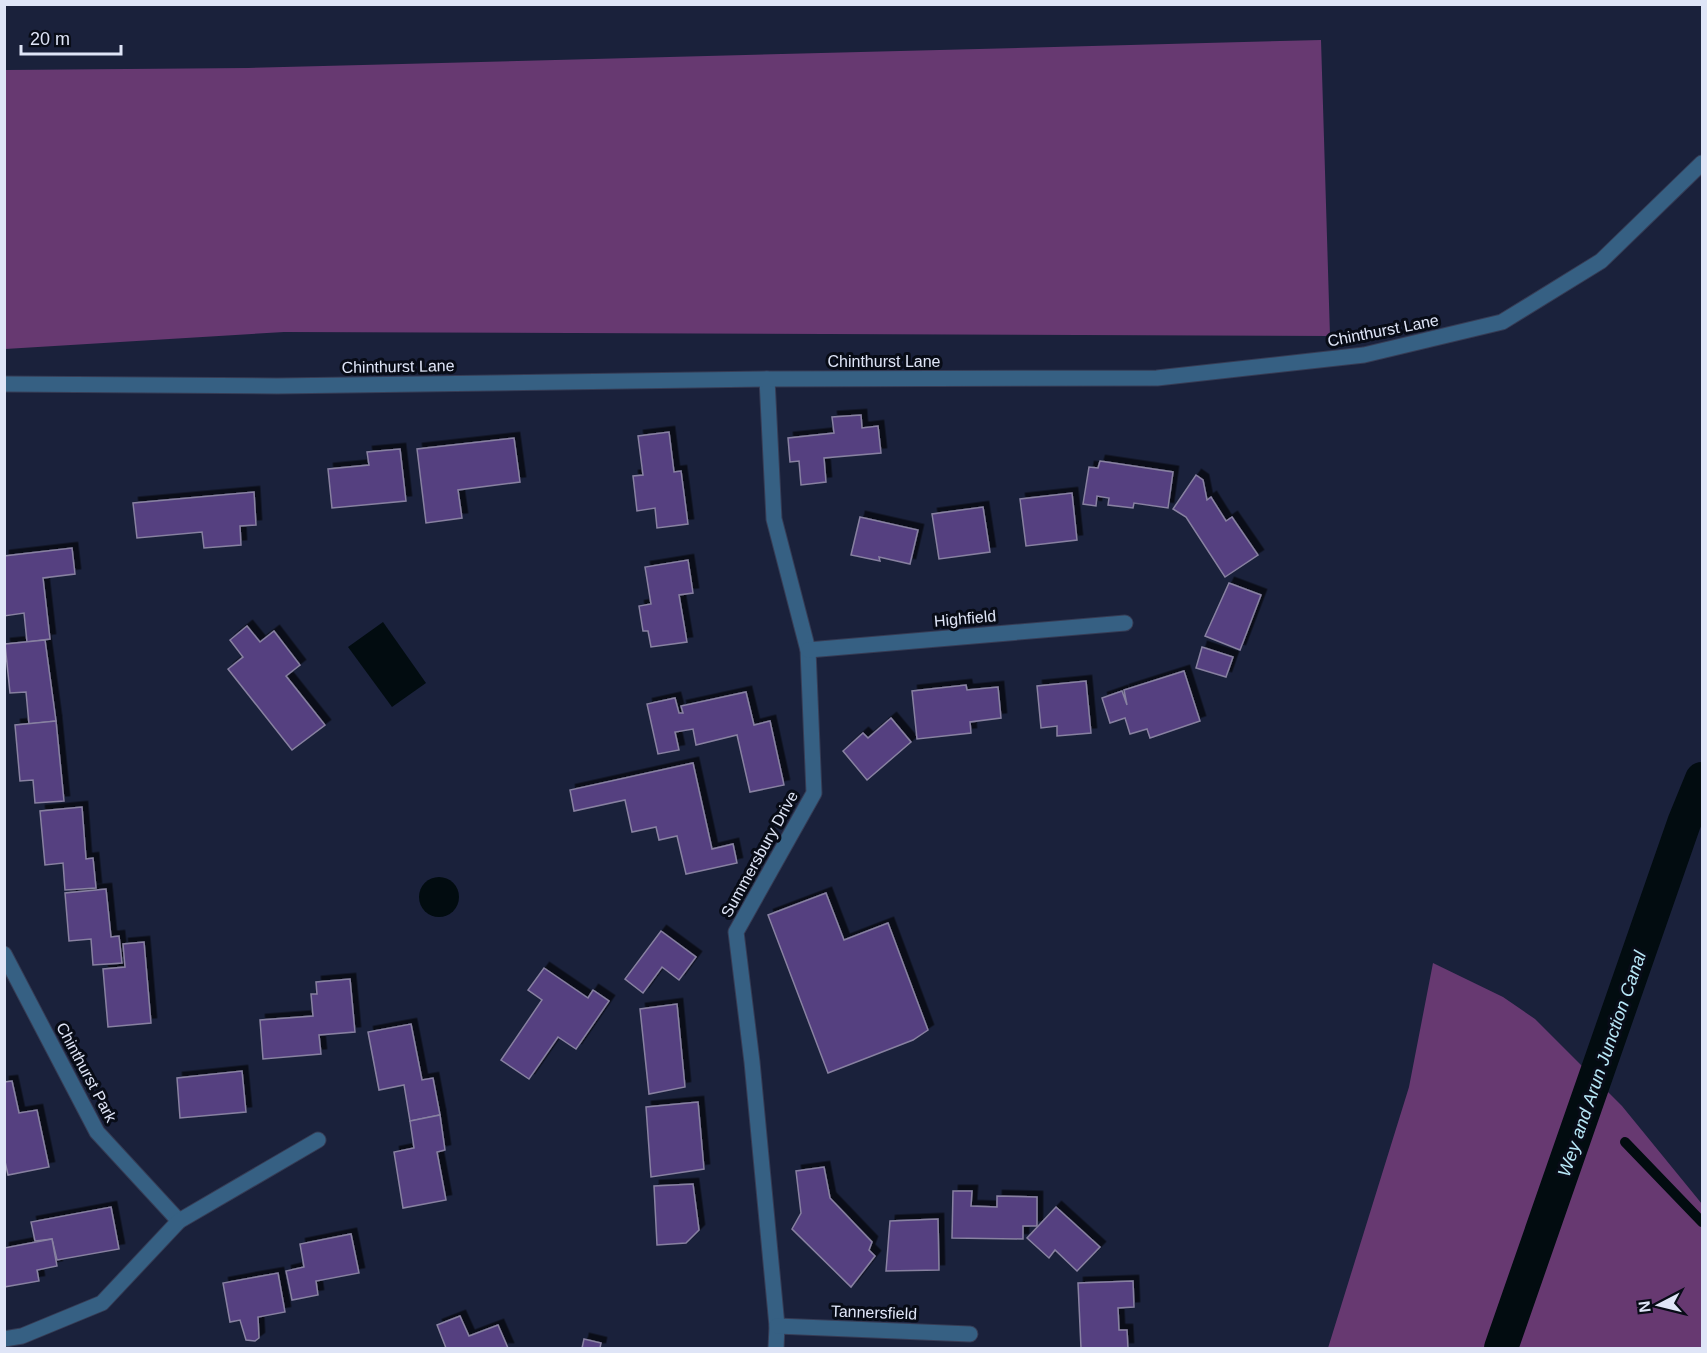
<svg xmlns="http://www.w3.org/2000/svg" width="1707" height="1353" viewBox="0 0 1707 1353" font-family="Arial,sans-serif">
<defs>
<filter id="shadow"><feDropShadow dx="5.5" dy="-5.5" stdDeviation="0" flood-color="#0009"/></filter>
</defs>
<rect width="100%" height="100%" fill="#1a213b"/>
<g fill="#673971">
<polygon points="1321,40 1330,336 284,332 5,349 5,70 248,68"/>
<polygon points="1433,963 1503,997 1535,1019 1622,1106 1702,1204 1702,1348 1328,1348 1409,1087"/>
</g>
<g fill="#020c10">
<polygon points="383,622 426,683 392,707 348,647"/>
<circle cx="439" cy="897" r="20"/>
</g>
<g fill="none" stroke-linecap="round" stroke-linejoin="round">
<polyline stroke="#020c10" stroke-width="10" points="1625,1142 1702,1222"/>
<polyline stroke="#020c10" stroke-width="34" points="1501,1348 1684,823 1702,779"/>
</g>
<g fill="#544180" stroke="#8881a1" stroke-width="1.5" filter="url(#shadow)">
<polygon points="861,415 862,428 878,426 881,453 824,458 826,482 801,485 799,461 790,462 788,438 834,433 832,417"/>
<polygon points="669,432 674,472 681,471 688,524 657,528 655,508 637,511 633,476 643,475 638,436"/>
<polygon points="514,438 520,482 458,490 462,518 426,523 417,449"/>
<polygon points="400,449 406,501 332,508 328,469 369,465 367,452"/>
<polygon points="1100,461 1173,472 1168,508 1134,503 1133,508 1108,505 1109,498 1097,496 1096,506 1083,504 1089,467 1098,468"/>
<polygon points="1196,475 1203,480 1207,500 1211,497 1226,521 1232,517 1258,555 1225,577 1186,517 1173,509"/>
<polygon points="254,492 256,525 240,526 241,545 204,548 202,532 137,538 133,503"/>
<polygon points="1072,493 1077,540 1026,546 1020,499"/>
<polygon points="983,507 990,552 939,559 932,514"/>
<polygon points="860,517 918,530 910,564 879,557 880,561 851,555"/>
<polygon points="72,548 75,574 43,578 50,639 27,642 24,613 4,616 4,556"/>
<polygon points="688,560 693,593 679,595 687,642 651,647 648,631 643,631 639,606 651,604 645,567"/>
<polygon points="1229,583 1261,595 1240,650 1205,636"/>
<polygon points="247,626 260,642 274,631 300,665 286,676 325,725 292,750 228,669 243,657 230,640"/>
<polygon points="45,640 56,721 29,724 26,692 10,693 5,644"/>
<polygon points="1202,647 1233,657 1226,677 1196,668"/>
<polygon points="1184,671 1200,721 1150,738 1147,729 1130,734 1125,718 1110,723 1102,698 1122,691 1127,705 1124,690"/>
<polygon points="1086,681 1091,733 1057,736 1057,726 1041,728 1037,686"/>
<polygon points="966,685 967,690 998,687 1001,718 970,722 971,733 917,739 912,691"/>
<polygon points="746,692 754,725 770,721 784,785 750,792 737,735 696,745 693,729 675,732 679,750 658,754 647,704 675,698 679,713 683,713 681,706"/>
<polygon points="891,718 911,742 867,780 843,751 863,733 868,738"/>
<polygon points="56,721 64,801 35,803 33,780 20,781 15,725"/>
<polygon points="693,763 712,849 733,844 737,863 686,874 677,836 659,840 656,827 632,832 625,800 574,811 570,790"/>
<polygon points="82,807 86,859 93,858 96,888 65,890 63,863 45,865 40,811"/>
<polygon points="106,889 111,937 119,936 122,963 93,965 91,939 69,941 65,893"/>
<polygon points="826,893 844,940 888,923 928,1030 913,1040 828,1073 768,915"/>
<polygon points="661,931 696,957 679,980 662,967 643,993 625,979"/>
<polygon points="144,942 151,1023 108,1027 103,969 125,967 123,944"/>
<polygon points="544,968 588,998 593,990 609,1001 576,1049 558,1037 529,1079 501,1060 542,1000 528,990"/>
<polygon points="350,979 355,1032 319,1035 321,1054 263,1059 260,1020 313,1016 311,994 317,994 316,982"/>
<polygon points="677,1004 685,1087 649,1094 640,1009"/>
<polygon points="411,1024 422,1080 433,1078 440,1115 410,1121 404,1085 379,1090 368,1032"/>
<polygon points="242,1071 246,1112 180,1118 177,1078"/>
<polygon points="12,1081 19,1113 37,1110 49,1167 8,1175 4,1157 4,1082"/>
<polygon points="698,1102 704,1169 651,1177 646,1107"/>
<polygon points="440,1115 445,1150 437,1152 446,1200 403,1208 394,1152 414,1148 410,1121"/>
<polygon points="824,1167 830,1198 872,1242 869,1250 875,1256 851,1287 792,1229 801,1213 796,1171"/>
<polygon points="693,1184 699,1230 686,1243 657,1245 654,1186"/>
<polygon points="953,1191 972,1191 971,1206 997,1207 997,1196 1037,1197 1037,1226 1023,1226 1023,1239 952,1238"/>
<polygon points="111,1207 119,1249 57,1260 52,1239 35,1241 31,1222"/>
<polygon points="1056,1207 1100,1247 1077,1271 1055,1250 1049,1258 1027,1238"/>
<polygon points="938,1219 939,1270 886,1271 890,1221"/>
<polygon points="351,1234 359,1273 316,1281 318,1295 292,1300 286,1271 304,1267 300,1244"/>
<polygon points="52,1239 57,1266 37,1270 39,1281 4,1287 4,1248"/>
<polygon points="278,1273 285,1312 258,1317 259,1338 255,1341 246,1340 240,1320 230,1322 223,1283"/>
<polygon points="1133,1281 1134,1307 1118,1308 1119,1330 1127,1330 1128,1348 1081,1348 1078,1283"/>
<polygon points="460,1316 469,1336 498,1325 508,1348 446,1348 437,1325"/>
<polygon points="584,1339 601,1343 600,1348 582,1348"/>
</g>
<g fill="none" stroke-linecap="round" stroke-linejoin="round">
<defs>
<g id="minor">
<polyline points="767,379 774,519 808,650 814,793 736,932 752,1062 777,1326 776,1348"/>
<polyline points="4,384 277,386 767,379 1157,378 1364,355 1502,322 1601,261 1702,163"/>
<polyline points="808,650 1125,623"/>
<polyline points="4,954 97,1132 179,1221"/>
<polyline points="777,1326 970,1334"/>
<polyline points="4,1339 22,1336 102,1303 179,1221 318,1140"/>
</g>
</defs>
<use href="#minor" stroke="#363c55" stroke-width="17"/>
<use href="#minor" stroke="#366083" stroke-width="15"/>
</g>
<g text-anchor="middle" stroke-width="6" stroke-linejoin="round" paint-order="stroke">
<g font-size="16" fill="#dfe5f7" stroke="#080c17">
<text transform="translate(1383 330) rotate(-11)" y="6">Chinthurst Lane</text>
<text x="884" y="367">Chinthurst Lane</text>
<text transform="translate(398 366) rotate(-1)" y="6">Chinthurst Lane</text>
<text transform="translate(965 618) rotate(-5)" y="6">Highfield</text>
<text transform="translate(759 854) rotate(-61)" y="6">Summersbury Drive</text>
<text transform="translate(87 1072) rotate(62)" y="6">Chinthurst Park</text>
<text transform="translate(874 1312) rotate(2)" y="6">Tannersfield</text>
</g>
<g font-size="18" font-style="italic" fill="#b7e7f7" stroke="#080c17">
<text transform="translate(1602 1064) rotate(-71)" y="6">Wey and Arun Junction Canal</text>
</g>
</g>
<rect width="1707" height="1353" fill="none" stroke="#dfe5f7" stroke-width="12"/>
<g transform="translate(1659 1305) rotate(263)" stroke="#080c17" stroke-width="4.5" paint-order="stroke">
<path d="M0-4.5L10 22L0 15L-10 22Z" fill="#dfe5f7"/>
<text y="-9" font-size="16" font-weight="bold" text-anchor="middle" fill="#dfe5f7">N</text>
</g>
<path d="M21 45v9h100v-9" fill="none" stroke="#dfe5f7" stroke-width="3"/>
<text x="30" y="45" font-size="18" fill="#dfe5f7" stroke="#080c17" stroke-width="4.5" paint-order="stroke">20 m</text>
</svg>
